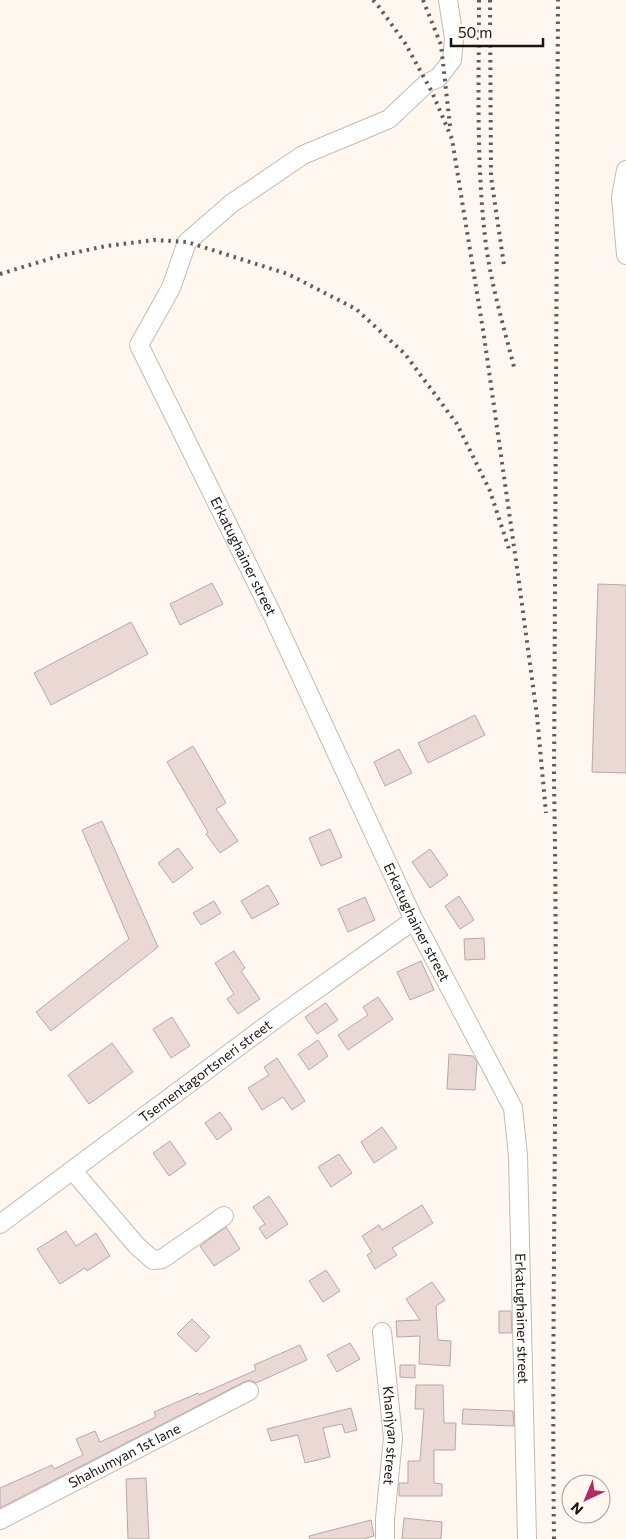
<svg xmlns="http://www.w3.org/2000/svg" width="626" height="1539" viewBox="0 0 626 1539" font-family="Commissioner,sans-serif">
<rect width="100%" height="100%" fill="#fff7f0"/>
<g fill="#ead8d4" stroke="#b9a7a4">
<polygon points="212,583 223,604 180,625 170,604"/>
<polygon points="598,584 626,585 626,773 592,772"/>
<polygon points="131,622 148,654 51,705 34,673"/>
<polygon points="475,715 485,735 428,763 418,743"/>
<polygon points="193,746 226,803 216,809 238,841 220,853 206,834 208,832 167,762"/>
<polygon points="399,749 412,773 385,786 374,762"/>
<polygon points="102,821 158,947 51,1031 36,1012 129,939 82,830"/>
<polygon points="330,829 342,857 321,866 309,838"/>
<polygon points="178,848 193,868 173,883 158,863"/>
<polygon points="430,849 448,875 430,888 412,862"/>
<polygon points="268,885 279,904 252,919 241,901"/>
<polygon points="459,896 474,920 460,929 445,906"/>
<polygon points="365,897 375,920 348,932 338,909"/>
<polygon points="214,901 221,913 201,925 193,913"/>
<polygon points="484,938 485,959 465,960 464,939"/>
<polygon points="234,951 245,968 241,971 260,999 238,1014 227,999 234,994 215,963"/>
<polygon points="421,961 434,990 410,1000 397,972"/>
<polygon points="378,997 393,1019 348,1050 338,1035 368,1015 363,1007"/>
<polygon points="326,1003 338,1020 317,1034 305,1017"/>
<polygon points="172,1017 190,1046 171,1058 153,1029"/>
<polygon points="318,1040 328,1056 309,1070 298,1054"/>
<polygon points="112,1043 133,1072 89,1104 68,1075"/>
<polygon points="449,1054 473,1056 477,1062 475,1090 447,1089"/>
<polygon points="277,1058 305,1101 292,1110 283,1097 262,1110 248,1088 269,1075 264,1067"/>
<polygon points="220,1112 232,1129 217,1140 205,1123"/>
<polygon points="382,1127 397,1148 374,1163 361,1142"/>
<polygon points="170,1141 186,1164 169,1176 153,1153"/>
<polygon points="339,1154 352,1173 331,1187 318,1167"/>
<polygon points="269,1196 288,1224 266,1239 259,1228 265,1224 253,1207"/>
<polygon points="422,1205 433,1223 392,1248 397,1255 375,1269 367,1255 372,1252 362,1236 379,1225 382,1230"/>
<polygon points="226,1227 240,1249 214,1266 200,1246"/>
<polygon points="66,1231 76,1246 96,1233 110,1256 87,1271 85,1268 60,1284 37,1249"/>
<polygon points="326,1270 340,1291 323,1302 309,1281"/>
<polygon points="432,1282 445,1300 436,1306 438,1340 451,1341 450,1366 419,1364 420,1336 397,1337 396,1321 420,1320 406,1299"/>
<polygon points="499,1311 511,1311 512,1333 499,1333"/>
<polygon points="192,1319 210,1337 196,1352 177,1334"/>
<polygon points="350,1343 360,1359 337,1372 327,1355"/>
<polygon points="300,1345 307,1360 256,1383 250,1380 244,1382 0,1508 0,1488 52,1465 54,1469 83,1455 76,1439 95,1431 100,1442 156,1417 154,1412 198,1393 199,1395 256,1370 254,1365"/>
<polygon points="400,1365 415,1365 415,1378 400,1377"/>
<polygon points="416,1385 443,1385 444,1423 456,1423 455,1450 434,1450 434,1483 442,1484 442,1496 399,1496 399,1483 408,1483 408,1461 420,1461 424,1409 415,1409"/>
<polygon points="351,1408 357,1430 345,1433 342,1424 323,1428 330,1457 305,1463 298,1435 271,1441 267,1429"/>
<polygon points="463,1409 513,1411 514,1426 462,1424"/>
<polygon points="146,1478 149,1539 128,1539 126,1479"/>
<polygon points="404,1518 442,1522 441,1539 402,1539"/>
<polygon points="371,1520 374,1536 363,1539 310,1539 309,1536"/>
</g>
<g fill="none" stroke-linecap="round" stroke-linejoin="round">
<defs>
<g id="minor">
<path id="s1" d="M448 0 454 39 452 60 438 78 427 83 389 119 303 155 232 203 187 242 171 288 139 345 273 616 414 920 513 1108 518 1156 527 1539"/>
<polyline points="626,170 621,197 626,255"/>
<polyline points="73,1171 137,1246 153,1260 162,1259 224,1216"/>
<path id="s2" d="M0 1224 285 1012 414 920"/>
<path id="s3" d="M382 1332 393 1438 385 1519V1539"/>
<path id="s4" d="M0 1520 249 1391"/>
</g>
</defs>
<use href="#minor" stroke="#c6baaf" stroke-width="20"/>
<use href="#minor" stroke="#fff" stroke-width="18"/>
<g stroke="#615c57" stroke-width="4" stroke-dasharray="2.5 5" stroke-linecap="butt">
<polyline points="373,0 379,7 405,43 432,92 452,139 484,336 518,575 537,716 546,813"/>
<polyline points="423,0 441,45 450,126"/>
<path d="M479 0C479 79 476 158 485 237 490 281 503 324 514 367"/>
<polyline points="490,0 491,177 504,265"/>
<polyline points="0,274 59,256 106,246 154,240 187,242 288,274 356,309 405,354 457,424 490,491 509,549"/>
<path d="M554 1539C551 1287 559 1034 554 782L558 0"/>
</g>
</g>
<g text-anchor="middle" stroke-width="4" stroke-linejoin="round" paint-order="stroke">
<g font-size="14" fill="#181410" stroke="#fff7f0">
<text dy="5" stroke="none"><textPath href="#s1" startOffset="736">Erkatughainer street</textPath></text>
<text dy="5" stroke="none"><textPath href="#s1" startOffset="1141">Erkatughainer street</textPath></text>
<text dy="5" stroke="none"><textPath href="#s2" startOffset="256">Tsementagortsneri street</textPath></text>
<text dy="5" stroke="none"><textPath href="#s1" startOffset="1561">Erkatughainer street</textPath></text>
<text dy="5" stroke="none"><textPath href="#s3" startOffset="104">Khanjyan street</textPath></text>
<text dy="5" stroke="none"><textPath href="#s4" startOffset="140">Shahumyan 1st lane</textPath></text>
</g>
</g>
<g transform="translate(586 1499) rotate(224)"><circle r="24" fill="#fff7f0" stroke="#a39c96"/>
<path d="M0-4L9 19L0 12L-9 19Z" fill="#b42964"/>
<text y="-8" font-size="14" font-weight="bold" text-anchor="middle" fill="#181410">N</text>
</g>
<path d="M451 38v8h92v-8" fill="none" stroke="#181410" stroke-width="2.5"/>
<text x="458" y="38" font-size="15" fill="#181410" stroke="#fff7f0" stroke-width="4" paint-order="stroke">50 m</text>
</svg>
